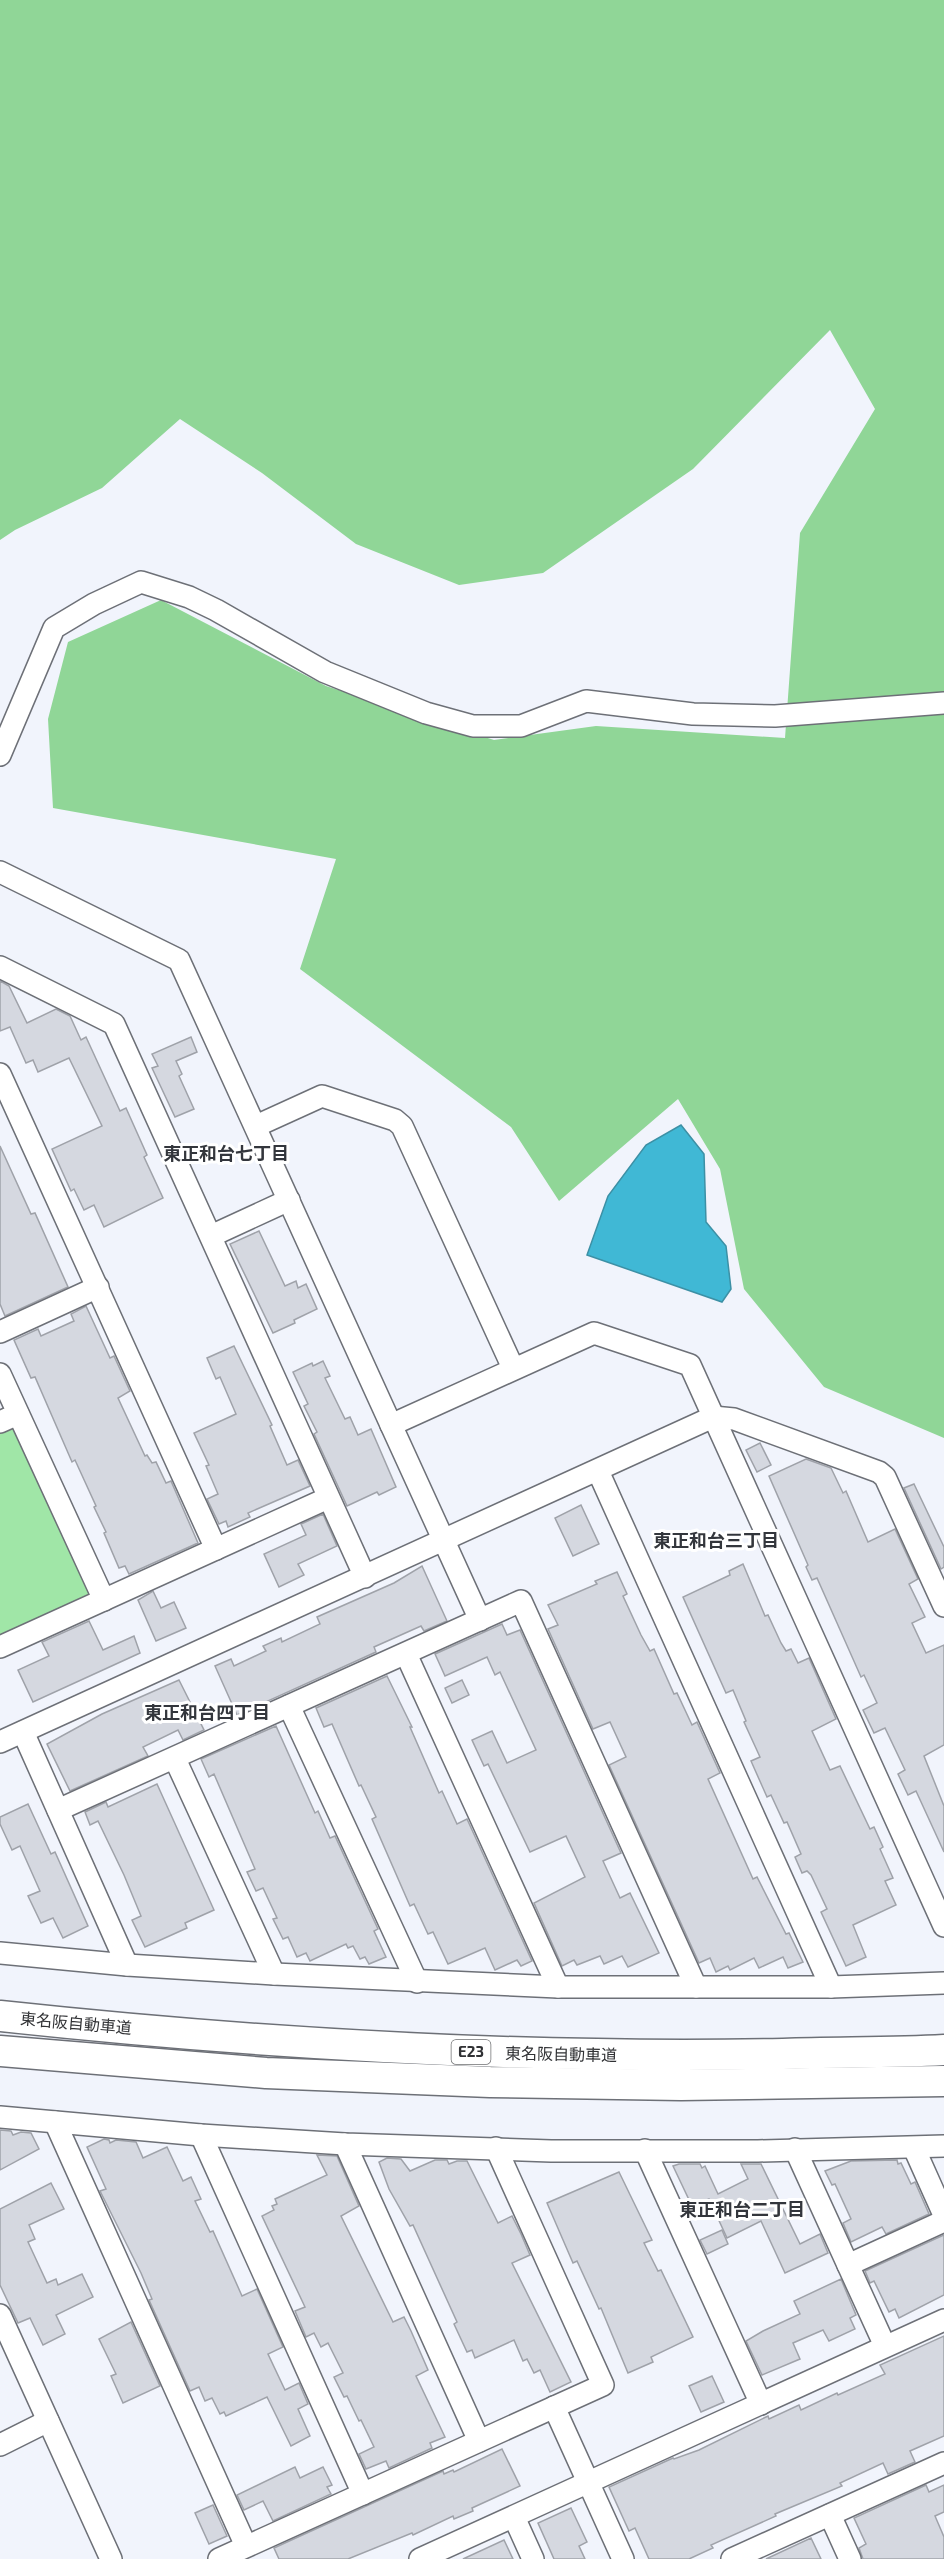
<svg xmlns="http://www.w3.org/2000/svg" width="944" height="2559" viewBox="0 0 944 2559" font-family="'Exo 2','Noto Sans JP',sans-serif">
<rect width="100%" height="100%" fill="#f1f4fc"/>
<polygon fill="#a0e6a7" points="9,1426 16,1430 90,1591 87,1599 0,1639 0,1430"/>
<polygon fill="#90d697" points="0,0 944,0 944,1438 824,1387 744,1289 720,1169 678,1099 559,1201 511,1127 300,969 336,859 53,808 48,719 68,642 161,600 326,686 494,740 596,726 785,738 800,533 875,409 830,330 693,469 543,573 459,585 356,544 262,473 180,419 102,488 15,530 0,540"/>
<polygon fill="#40b8d5" stroke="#3c90a5" stroke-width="1.5" points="681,1125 704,1154 706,1222 726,1246 731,1289 722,1302 587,1255 608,1196 646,1145"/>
<g fill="#d5d8e0" stroke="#9fa2a9" stroke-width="1.5">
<polygon points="0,981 9,986 27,1023 56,1009 70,1016 81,1040 86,1037 120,1111 126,1108 147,1155 144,1157 163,1198 104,1227 94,1205 84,1210 74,1189 71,1191 52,1149 102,1126 69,1058 38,1072 33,1060 26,1063 10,1027 0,1031"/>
<polygon points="191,1037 197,1052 176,1061 182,1074 179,1076 194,1109 175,1117 152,1068 158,1066 152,1054"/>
<polygon points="0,1146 31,1214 35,1213 68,1287 5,1316 0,1304"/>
<polygon points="259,1231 285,1286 296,1281 298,1288 306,1284 317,1309 294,1320 295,1323 273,1333 230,1244"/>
<polygon points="86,1306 110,1358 114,1356 130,1391 118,1398 145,1456 147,1455 152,1463 156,1462 166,1483 171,1481 198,1543 129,1574 125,1566 119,1568 104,1533 106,1532 94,1507 96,1506 75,1460 72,1462 35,1377 31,1378 14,1340 38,1329 41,1336 74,1321 71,1314"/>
<polygon points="234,1346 272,1425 270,1426 287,1465 298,1460 310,1486 248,1513 250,1517 228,1527 226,1521 219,1524 207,1499 218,1494 206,1466 209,1465 194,1433 236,1414 220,1377 216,1379 207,1358"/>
<polygon points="323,1361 330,1376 325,1378 345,1419 350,1417 358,1435 371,1429 396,1487 379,1495 377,1492 347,1506 314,1434 317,1432 304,1406 308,1404 293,1372 312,1363 313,1366"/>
<polygon points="760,1443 771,1465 757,1472 746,1450"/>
<polygon points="806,1459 831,1468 843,1493 846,1491 868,1542 895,1529 918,1579 909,1584 925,1617 912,1623 926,1653 944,1645 944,1745 924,1756 944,1806 944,1852 916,1791 908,1795 898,1774 905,1770 885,1728 874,1733 863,1710 877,1703 864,1675 861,1677 817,1578 812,1580 806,1567 808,1565 769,1476"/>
<polygon points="914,1484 944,1547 944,1567 941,1569 904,1488"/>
<polygon points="581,1505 599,1544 573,1556 555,1518"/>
<polygon points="323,1514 337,1546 298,1564 304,1575 279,1587 264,1554 306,1535 301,1524"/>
<polygon points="743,1564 765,1616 768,1615 781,1643 786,1651 791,1649 798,1663 809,1658 836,1719 812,1731 830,1770 840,1766 870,1829 874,1827 883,1847 880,1849 893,1878 885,1881 896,1905 853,1925 866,1957 846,1966 821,1912 827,1909 811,1875 807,1871 802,1873 795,1857 801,1854 787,1822 784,1823 771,1795 767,1797 751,1761 760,1757 744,1722 746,1721 733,1690 726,1693 683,1597 730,1575 729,1571"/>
<polygon points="422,1566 447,1621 424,1631 421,1626 374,1647 376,1652 237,1715 215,1666 231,1659 234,1666 266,1651 263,1646 281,1638 282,1642 320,1624 317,1617 394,1583"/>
<polygon points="617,1572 627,1594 623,1596 641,1635 650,1651 654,1649 674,1694 677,1693 692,1725 697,1722 720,1773 708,1779 753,1879 757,1877 786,1934 789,1933 803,1962 788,1968 783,1957 759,1968 754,1958 730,1970 728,1966 716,1972 710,1958 699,1963 609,1765 626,1757 610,1722 593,1729 548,1629 558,1625 548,1605 597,1584 595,1581"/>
<polygon points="153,1591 161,1608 174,1602 186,1628 156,1641 138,1600"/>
<polygon points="89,1621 103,1650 134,1636 140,1653 33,1702 18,1670 49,1656 42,1642"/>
<polygon points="502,1624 507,1635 520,1630 621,1853 603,1861 620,1898 630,1893 659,1953 628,1967 622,1956 604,1964 600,1956 577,1965 574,1960 562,1966 534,1903 585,1877 566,1836 530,1852 488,1764 484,1766 472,1740 492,1731 507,1763 536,1750 500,1672 495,1675 487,1657 445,1676 435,1654"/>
<polygon points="387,1676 412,1727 410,1727 439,1793 442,1791 457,1824 467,1819 532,1961 521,1966 517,1960 495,1970 485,1948 448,1964 433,1932 428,1934 414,1904 410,1906 372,1819 376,1817 361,1785 359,1786 332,1724 324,1727 316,1708"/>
<polygon points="179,1680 204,1730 183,1740 178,1730 143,1747 148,1756 70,1791 47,1744 102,1714"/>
<polygon points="462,1680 469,1695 452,1703 445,1688"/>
<polygon points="276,1726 315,1813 318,1811 330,1838 335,1836 378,1929 374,1931 386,1957 369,1964 365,1957 360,1959 353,1946 348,1948 346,1944 310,1961 306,1953 297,1957 288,1937 283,1939 273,1919 277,1918 263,1888 256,1891 247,1872 255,1869 214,1774 209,1777 201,1759"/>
<polygon points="157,1784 214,1910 185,1923 187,1928 145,1947 132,1920 141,1916 124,1875 98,1821 90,1825 85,1812 106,1802 108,1807"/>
<polygon points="28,1804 51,1854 55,1852 88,1926 63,1938 53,1918 41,1923 28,1896 40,1891 20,1846 12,1850 0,1824 0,1817"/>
<polygon points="0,2130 11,2131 13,2135 21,2132 31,2133 39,2149 0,2170"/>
<polygon points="104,2139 109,2140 110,2143 116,2140 136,2142 143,2158 167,2147 183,2181 191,2177 201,2199 195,2201 210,2232 213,2231 242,2296 257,2289 283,2347 268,2354 285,2390 299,2383 308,2404 298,2409 310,2436 291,2446 267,2397 226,2416 224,2412 220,2414 212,2398 205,2401 199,2387 190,2391 149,2300 152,2299 141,2273 100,2191 106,2189 87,2147"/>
<polygon points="317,2155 337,2156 359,2206 341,2216 393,2322 404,2317 411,2331 428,2370 416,2376 445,2437 430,2443 432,2448 389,2468 386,2461 366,2469 359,2454 374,2447 361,2420 359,2421 347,2396 344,2397 334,2377 343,2373 328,2343 321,2347 314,2333 306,2337 295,2311 305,2307 262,2216 274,2210 272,2206 277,2204 275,2199 327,2175"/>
<polygon points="387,2158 401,2159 410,2171 435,2160 447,2160 449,2164 457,2161 467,2161 498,2223 512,2216 521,2234 530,2255 512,2263 571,2382 550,2392 540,2370 534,2373 527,2359 523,2361 514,2340 475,2358 472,2350 467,2352 454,2324 457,2322 413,2225 410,2226 389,2189 379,2162"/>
<polygon points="897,2160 898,2164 901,2163 911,2184 915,2182 929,2214 886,2234 882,2227 851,2242 843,2223 851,2219 835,2184 832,2185 825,2171 851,2161"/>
<polygon points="679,2164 700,2164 702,2168 705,2166 718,2194 748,2179 741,2164 761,2164 800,2244 820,2234 828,2253 785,2273 761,2221 727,2238 709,2199 692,2206 673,2166"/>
<polygon points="619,2172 652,2240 644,2243 658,2271 661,2270 693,2337 651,2357 653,2362 628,2373 601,2308 599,2309 577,2261 573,2263 547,2203"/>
<polygon points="51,2183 64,2209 29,2225 35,2239 28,2242 47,2283 56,2279 58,2285 82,2274 93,2297 56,2315 65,2334 43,2345 30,2318 18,2323 0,2285 0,2209"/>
<polygon points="722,2230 728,2244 707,2254 700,2240"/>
<polygon points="944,2235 944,2295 899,2318 895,2309 889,2312 874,2281 870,2283 865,2271"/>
<polygon points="841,2279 856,2315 850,2318 855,2329 829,2341 823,2330 793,2343 800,2359 762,2375 746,2341 763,2331 800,2314 794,2301"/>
<polygon points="131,2322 160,2386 123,2403 111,2376 116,2374 99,2339"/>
<polygon points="944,2336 944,2436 910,2451 915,2462 888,2474 883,2463 840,2483 842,2486 775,2514 776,2516 711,2545 713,2548 689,2559 649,2559 635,2528 629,2531 609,2487 673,2458 674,2459 699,2450 768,2416 769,2419 799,2405 801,2410 837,2393 838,2395 885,2374 880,2365"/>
<polygon points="712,2376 724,2402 701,2412 689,2386"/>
<polygon points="502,2449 520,2486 472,2508 473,2511 454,2519 453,2516 413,2535 412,2533 348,2559 279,2559 274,2548 443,2471 444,2474 453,2470 454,2472"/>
<polygon points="295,2467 300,2478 323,2467 332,2485 327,2487 331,2494 273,2521 263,2501 244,2510 237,2495"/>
<polygon points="926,2485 929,2492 944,2485 944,2512 935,2516 944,2537 944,2559 863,2559 859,2548 866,2544 854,2518"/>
<polygon points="213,2505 227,2536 209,2544 195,2513"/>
<polygon points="571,2508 587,2542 579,2546 585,2559 554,2559 538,2523"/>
<polygon points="811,2538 821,2559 766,2559"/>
<polygon points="504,2540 513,2559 463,2559"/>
</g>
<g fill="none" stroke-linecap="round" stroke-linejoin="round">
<defs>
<g id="minor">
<polyline points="0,755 54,628 94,604 141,582 189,597 216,610 325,672 426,713 473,726 521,726 586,701 693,714 775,716 944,703"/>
<polyline points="0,872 179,960 480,1620"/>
<polyline points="0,967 114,1024 365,1577"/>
<polyline points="0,1074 216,1549"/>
<polyline points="256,1126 322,1096 395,1120 402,1126 513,1368"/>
<polyline points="211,1236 289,1200"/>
<polyline points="0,1332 98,1287"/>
<polyline points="0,1374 104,1600"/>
<polyline points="0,1422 18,1414"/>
<polyline points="391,1425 594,1333 690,1365 944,1926"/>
<polyline points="598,1471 831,1987"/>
<polyline points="0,1647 328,1498"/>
<polyline points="406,1654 558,1987"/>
<polyline points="289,1706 417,1982"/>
<polyline points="23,1732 127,1965"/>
<polyline points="0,1742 713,1417 734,1419 879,1472 885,1477 944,1606"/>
<polyline points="175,1759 274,1974"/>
<polyline points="58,1810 521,1601 696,1987"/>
<polyline points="0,1953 127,1965 274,1974 558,1987 831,1987 944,1983"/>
<polyline points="0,2117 201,2135 345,2144 551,2151 758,2151 944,2146"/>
<polyline points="55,2122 246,2546"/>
<polyline points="201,2135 363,2494"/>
<polyline points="345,2144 479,2441"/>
<polyline points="914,2148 944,2215"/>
<polyline points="795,2149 885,2346"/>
<polyline points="645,2150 761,2404"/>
<polyline points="848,2265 944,2221"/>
<polyline points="0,2315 111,2559"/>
<polyline points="554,2407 623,2559"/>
<polyline points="0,2445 48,2421"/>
<polyline points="830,2515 850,2559"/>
<polyline points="514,2517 533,2559"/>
<polyline points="219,2559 603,2385 496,2148"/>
<polyline points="420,2559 944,2320"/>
<polyline points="732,2559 944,2463"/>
</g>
<g id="highway">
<path d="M0 2016C260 2044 521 2059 783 2054 836 2052 890 2053 944 2050"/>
<polyline points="0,2051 266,2073 490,2082 681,2085 944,2081"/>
</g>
</defs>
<use href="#minor" stroke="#6d7077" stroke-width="24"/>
<use href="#highway" stroke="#6d7077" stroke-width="33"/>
<use href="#minor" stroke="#fff" stroke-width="21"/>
<use href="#highway" stroke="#fff" stroke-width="30"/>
</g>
<g text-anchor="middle" stroke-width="6" stroke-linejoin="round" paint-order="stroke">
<rect fill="#fff" stroke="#6f7072" stroke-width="1.5" x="451.5" y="2040" width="39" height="24" rx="4.5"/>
<g font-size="15" font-weight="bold" fill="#313235">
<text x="471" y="2057">E23</text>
</g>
<g font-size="16" fill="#313235" stroke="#fff">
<text transform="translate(76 2023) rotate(5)" y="6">東名阪自動車道</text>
<text transform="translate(561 2054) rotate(1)" y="6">東名阪自動車道</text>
</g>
<g font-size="18" font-weight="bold" fill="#33363c" stroke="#fff">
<text x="226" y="1160">東正和台七丁目</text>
<text x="716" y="1547">東正和台三丁目</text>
<text x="207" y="1719">東正和台四丁目</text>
<text x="742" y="2216">東正和台二丁目</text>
</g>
</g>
</svg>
